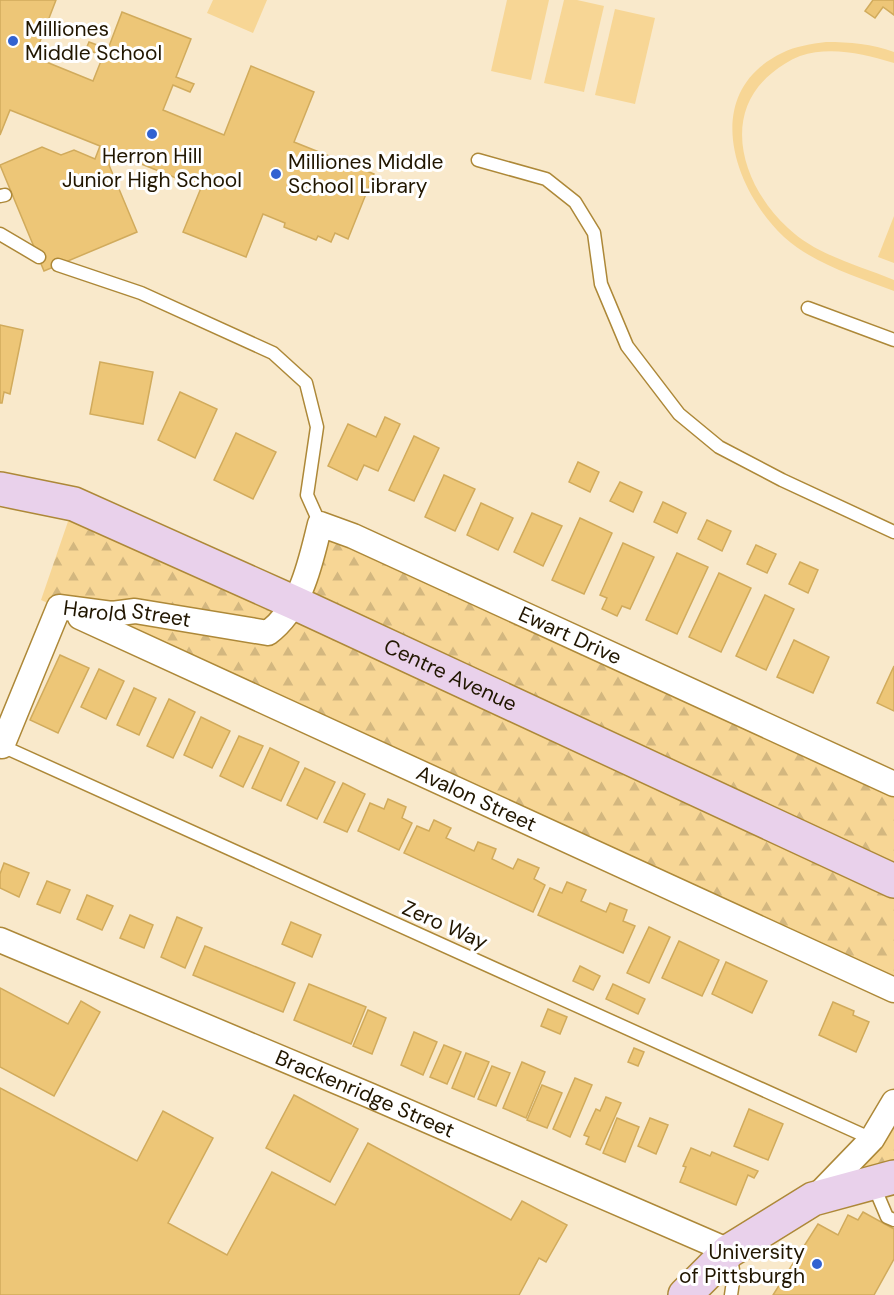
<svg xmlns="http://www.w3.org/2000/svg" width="894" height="1295" viewBox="0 0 894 1295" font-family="'DM Sans',sans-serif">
<defs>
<pattern id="forest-firs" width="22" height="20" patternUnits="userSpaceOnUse" patternTransform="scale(1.5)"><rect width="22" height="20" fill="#f7d695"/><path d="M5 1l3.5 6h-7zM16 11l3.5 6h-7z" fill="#d3b77f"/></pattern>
</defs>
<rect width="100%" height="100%" fill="#f9e9cb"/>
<g fill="#f7d695">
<polygon points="213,0 267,0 253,33 207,13"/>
<polygon points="507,0 549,0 531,80 491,71"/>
<polygon points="564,0 577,0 604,6 584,92 544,83"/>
<polygon points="615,9 655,18 635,104 595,95"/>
<path d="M826 42C850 42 872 44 894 52V63C863 54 831 46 800 56 790 60 780 66 772 73 719 116 744 188 788 228 816 255 858 265 894 280V291C857 277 814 264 784 237 732 188 701 92 782 53 796 46 811 44 826 42Z"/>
<polygon points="894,216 894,263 878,257"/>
</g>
<g fill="url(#forest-firs)">
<polygon points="74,504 295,602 320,524 894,784 894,990 41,600"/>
<polygon points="894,1102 894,1177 813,1199"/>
</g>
<g fill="#edc677" stroke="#d1ab5c" stroke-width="1.5">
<polygon points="0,0 56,0 34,57 93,81 103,56 86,49 89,42 108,49 122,12 191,39 176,77 194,84 190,92 173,85 163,110 224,135 251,66 314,92 294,142 374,174 348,239 335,233 331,242 318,236 316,240 284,227 285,223 263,214 246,257 183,232 201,188 114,153 109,165 137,232 44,271 0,165 42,147 61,155 74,150 95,159 100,146 10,110 0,135"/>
<polygon points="873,0 894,0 894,15 883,7 875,18 865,11"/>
<polygon points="0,325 23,330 10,394 4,392 2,403 0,403"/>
<polygon points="100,362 153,372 143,424 90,414"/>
<polygon points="180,392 217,409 195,458 158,440"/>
<polygon points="385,417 400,424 378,471 364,465 357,480 328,466 348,424 376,437"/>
<polygon points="236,433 276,452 253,499 214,480"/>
<polygon points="414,436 439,448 414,501 389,490"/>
<polygon points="578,462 599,472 590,492 569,482"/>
<polygon points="444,475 475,489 455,531 425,517"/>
<polygon points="620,482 642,492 633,512 610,501"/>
<polygon points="663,502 686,513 677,533 654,522"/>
<polygon points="481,503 513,518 498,550 467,535"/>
<polygon points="532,513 562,526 543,566 514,552"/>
<polygon points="580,518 612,533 584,594 552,580"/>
<polygon points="707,520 731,531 722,551 698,539"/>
<polygon points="623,543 654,557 630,609 622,606 617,616 602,609 607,598 600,595"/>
<polygon points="756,545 776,554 767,573 747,564"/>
<polygon points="677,553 708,567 677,634 646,620"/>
<polygon points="800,562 818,570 808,593 789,584"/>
<polygon points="719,573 751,588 721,652 689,637"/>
<polygon points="765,595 794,609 766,670 736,656"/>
<polygon points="794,640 829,657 813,693 777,677"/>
<polygon points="60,655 89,668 58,733 30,720"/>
<polygon points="894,666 894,711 877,703"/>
<polygon points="99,669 124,681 106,719 81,707"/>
<polygon points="134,688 156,698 139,735 117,725"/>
<polygon points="169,699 195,712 173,758 147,746"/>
<polygon points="201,717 230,731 212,768 184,755"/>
<polygon points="239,736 263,746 243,787 220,776"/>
<polygon points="270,748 299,762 281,801 252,788"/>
<polygon points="305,768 335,782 317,819 287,805"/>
<polygon points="343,783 365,794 347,832 324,822"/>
<polygon points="388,799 406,807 402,818 412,823 399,850 358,831 370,803 384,809"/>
<polygon points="434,820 451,828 446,838 474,851 478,842 496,849 492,859 513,869 518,859 539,868 534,879 545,885 533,912 404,853 417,826 429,831"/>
<polygon points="4,863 29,873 19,897 0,888 0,874"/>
<polygon points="47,881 70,890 60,913 37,904"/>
<polygon points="567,882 586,890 581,901 606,912 610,903 627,910 623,921 635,926 623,953 538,915 550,888 562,893"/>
<polygon points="87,895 113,906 102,930 77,919"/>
<polygon points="130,915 153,925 144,948 120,938"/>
<polygon points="177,917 202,928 185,968 161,957"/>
<polygon points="291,922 321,935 312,957 282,944"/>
<polygon points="649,927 670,937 649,983 627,973"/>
<polygon points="679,941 719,960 702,996 662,978"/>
<polygon points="205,946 295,983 283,1012 193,975"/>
<polygon points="726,962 767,981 752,1013 712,994"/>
<polygon points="580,966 600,976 593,990 573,981"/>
<polygon points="309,984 366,1007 351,1044 294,1020"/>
<polygon points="613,984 645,999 638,1014 606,999"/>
<polygon points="0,988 68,1024 81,1001 100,1012 54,1096 0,1067"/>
<polygon points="833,1002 854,1011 853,1015 869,1022 856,1052 819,1035"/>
<polygon points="548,1009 567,1017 560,1034 541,1026"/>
<polygon points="368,1010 386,1018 372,1054 353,1046"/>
<polygon points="414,1032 437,1042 423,1075 401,1065"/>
<polygon points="444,1045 461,1052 447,1084 430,1077"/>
<polygon points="634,1048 644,1052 638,1066 628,1062"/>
<polygon points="466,1053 489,1062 474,1097 452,1088"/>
<polygon points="522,1062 545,1072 526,1118 503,1108"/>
<polygon points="492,1066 510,1073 496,1106 478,1099"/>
<polygon points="575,1078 592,1085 570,1137 553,1129"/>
<polygon points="542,1085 562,1093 547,1128 527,1120"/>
<polygon points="0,1088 137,1161 163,1111 213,1138 168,1223 227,1255 272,1172 335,1205 368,1143 511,1220 522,1201 567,1225 546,1262 539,1258 519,1295 0,1295"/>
<polygon points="294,1095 358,1129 330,1182 266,1148"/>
<polygon points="606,1097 621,1103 600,1150 586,1144 589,1137 584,1135 596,1109 600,1111"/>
<polygon points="749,1109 783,1124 768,1160 734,1146"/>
<polygon points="617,1118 639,1127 625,1162 603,1153"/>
<polygon points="650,1118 668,1125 656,1154 638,1146"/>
<polygon points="691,1148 710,1156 712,1152 758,1171 754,1178 748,1175 736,1205 680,1182 686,1167 683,1166"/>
<polygon points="863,1212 894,1229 894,1259 874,1295 773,1295 818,1224 838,1235 848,1215 858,1220"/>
</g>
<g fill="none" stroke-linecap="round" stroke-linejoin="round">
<defs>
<g id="lane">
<polyline points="478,160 546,179 575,202 594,233 601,284 627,346 679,414 719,447 782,480 894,532"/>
<polyline points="0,196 5,195"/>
<polyline points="0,234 39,257"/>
<polyline points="58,265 141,293 273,353 306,383 317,427 307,495 320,524"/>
<polyline points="808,308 894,340"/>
<polyline points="2,746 872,1139"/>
<polyline points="873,1184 887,1217 894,1220"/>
<polyline points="730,1255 734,1275 731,1295"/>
</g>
<g id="street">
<path id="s1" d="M80 617 894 990"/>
<path id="s2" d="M2 746 59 607 112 614 135 611 268 633C302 607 310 564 320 524L353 536 894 784"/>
<path id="s3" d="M0 940 371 1096 729 1251"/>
<polyline points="815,1198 872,1139 894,1102"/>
</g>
<g id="secondary">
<path id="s4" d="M0 489 74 504 295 603 894 881"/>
<polyline points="685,1295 729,1251 813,1199 894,1177"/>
</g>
</defs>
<use href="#lane" stroke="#ad8838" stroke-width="15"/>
<use href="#street" stroke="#ad8838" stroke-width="27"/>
<use href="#secondary" stroke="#ad8838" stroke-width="36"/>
<use href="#lane" stroke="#fff" stroke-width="12"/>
<use href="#street" stroke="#fff" stroke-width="24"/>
<use href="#secondary" stroke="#e9d1eb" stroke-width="33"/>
</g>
<g fill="#3262d1" stroke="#fff" stroke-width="2">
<circle cx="13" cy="41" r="6"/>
<circle cx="152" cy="134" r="6"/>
<circle cx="276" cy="174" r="6"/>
<circle cx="817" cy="1264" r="6"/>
</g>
<g text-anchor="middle" stroke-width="6" stroke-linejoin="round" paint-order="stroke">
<g font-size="21" fill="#211600" stroke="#fff" text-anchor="start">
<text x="25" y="36">Milliones<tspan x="25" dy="24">Middle School</tspan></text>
<text x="152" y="163" text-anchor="middle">Herron Hill<tspan x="152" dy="24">Junior High School</tspan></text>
<text x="288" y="169">Milliones Middle<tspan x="288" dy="24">School Library</tspan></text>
<text x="805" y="1259" text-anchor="end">University<tspan x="805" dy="24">of Pittsburgh</tspan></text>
</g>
<g font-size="21" fill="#211600" stroke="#fff">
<text dy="7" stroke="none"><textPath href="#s2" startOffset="219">Harold Street</textPath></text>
<text dy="7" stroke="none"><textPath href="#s2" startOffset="759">Ewart Drive</textPath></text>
<text dy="7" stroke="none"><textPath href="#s4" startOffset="489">Centre Avenue</textPath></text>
<text dy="7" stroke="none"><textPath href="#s1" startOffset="436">Avalon Street</textPath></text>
<text transform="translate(445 925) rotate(24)" y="7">Zero Way</text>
<text dy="7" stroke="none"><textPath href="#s3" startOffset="396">Brackenridge Street</textPath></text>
</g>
</g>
</svg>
